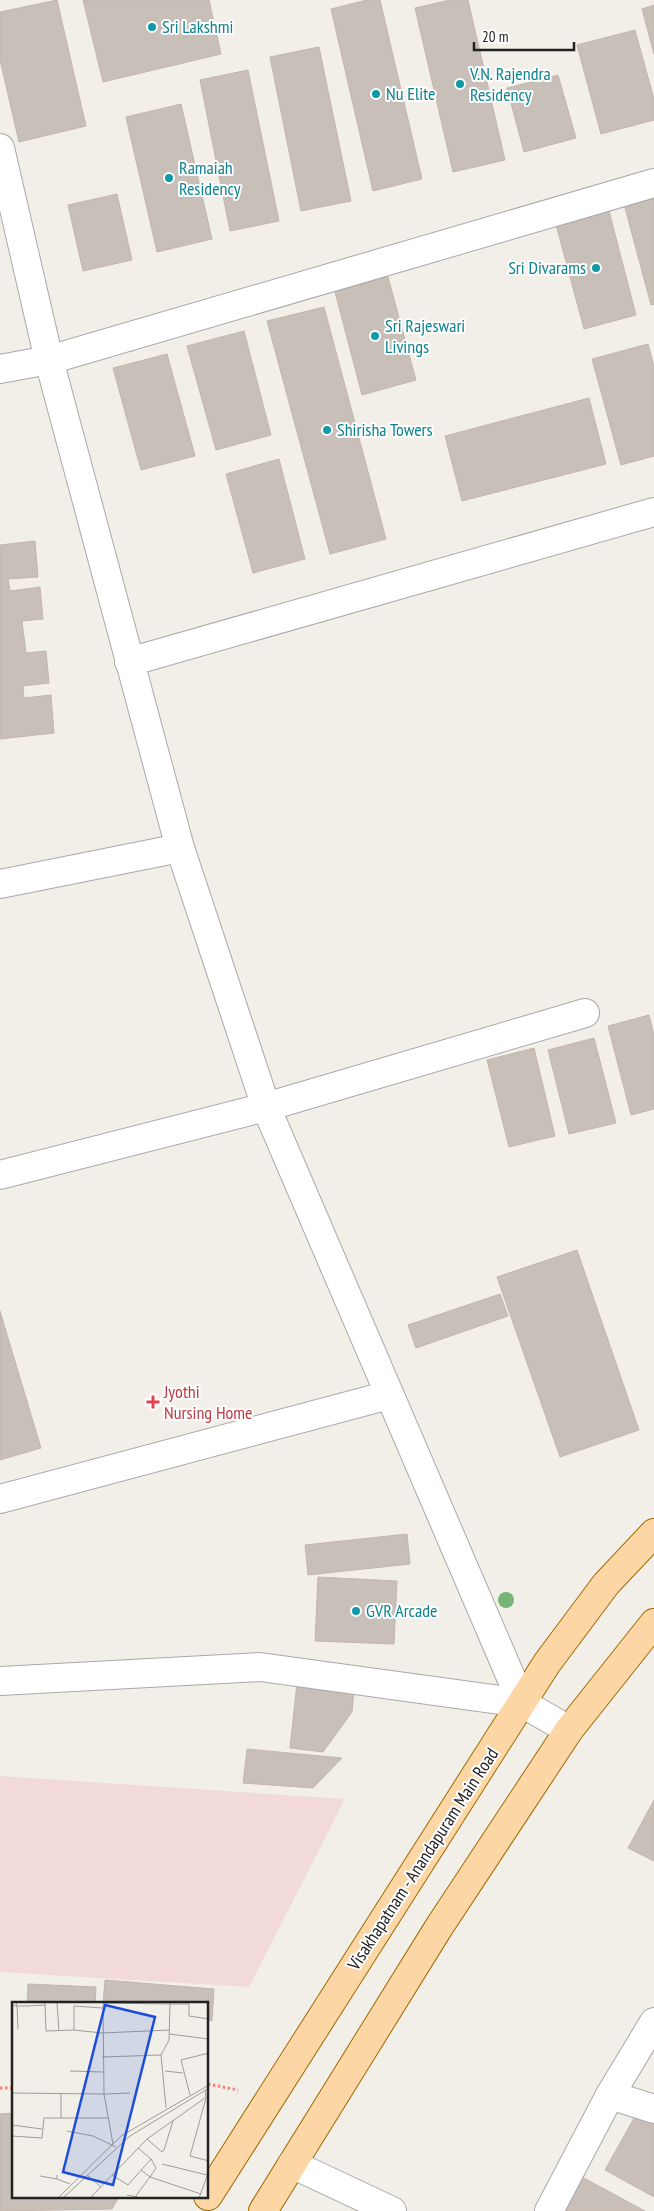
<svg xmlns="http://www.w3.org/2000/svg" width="654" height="2211" viewBox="0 0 654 2211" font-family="'PT Sans Narrow',sans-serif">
<rect width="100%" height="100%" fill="#f2efe9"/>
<polygon fill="#f2dad9" points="0,1776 345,1799 249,1987 0,1972"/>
<g fill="#c7bfb8" stroke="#c4b6ab">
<polygon points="57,0 86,126 19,142 0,60 0,12"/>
<polygon points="83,0 209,0 221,54 103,82"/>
<polygon points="367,0 380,0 422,179 373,191 331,9"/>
<polygon points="450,0 468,0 505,160 453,172 415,8"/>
<polygon points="654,5 654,54 642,9"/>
<polygon points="635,30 654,99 654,120 601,134 577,45"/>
<polygon points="319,47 351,201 301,211 270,57"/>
<polygon points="248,70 279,221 230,231 200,80"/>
<polygon points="558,75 576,138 524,152 507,88"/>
<polygon points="181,104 212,239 157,252 126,117"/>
<polygon points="117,194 132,260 83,271 68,205"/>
<polygon points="654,196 654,304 651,305 624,204"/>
<polygon points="608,207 636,315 584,329 555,221"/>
<polygon points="388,277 416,380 362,395 335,292"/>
<polygon points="324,307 386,539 330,554 267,321"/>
<polygon points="244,331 271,435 216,450 187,346"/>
<polygon points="648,344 654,367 654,456 621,465 592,359"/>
<polygon points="167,354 195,456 141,470 113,368"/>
<polygon points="589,398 606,464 462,501 445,436"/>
<polygon points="279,459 305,559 253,573 226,474"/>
<polygon points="35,541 38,577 8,579 10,591 40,587 43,619 22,621 26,653 46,651 49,683 23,686 24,698 51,695 54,733 0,739 0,545"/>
<polygon points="649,1015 654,1035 654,1109 631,1115 608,1026"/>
<polygon points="594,1038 616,1123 569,1134 548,1050"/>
<polygon points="534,1048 555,1136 509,1147 487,1060"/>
<polygon points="577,1250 639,1430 560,1457 497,1277"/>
<polygon points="500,1294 508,1316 416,1348 408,1325"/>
<polygon points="0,1311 41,1448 0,1460"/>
<polygon points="407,1534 410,1564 308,1575 305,1545"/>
<polygon points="318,1577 397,1581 394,1644 315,1641"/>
<polygon points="297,1683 354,1690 352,1712 323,1752 290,1748"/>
<polygon points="247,1749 342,1758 313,1788 243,1783"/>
<polygon points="654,1800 654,1861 628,1848"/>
<polygon points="105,1980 214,1989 212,2021 208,2020 208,2004 103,2004"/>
<polygon points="28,1984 96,1987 95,2004 27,2004"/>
<polygon points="639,2109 654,2117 654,2197 605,2170"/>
<polygon points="14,2113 14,2197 119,2197 112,2209 0,2211 0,2114"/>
<polygon points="582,2177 645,2211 563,2211"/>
</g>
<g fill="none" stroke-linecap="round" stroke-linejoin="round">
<defs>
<g id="minor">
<polyline points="0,148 49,360 180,848 266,1107 585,1013"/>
<polyline points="0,369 49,360 654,183"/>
<polyline points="129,662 654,512"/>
<polyline points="0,884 180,848"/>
<polyline points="0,1175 266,1107 522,1703"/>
<polyline points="0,1499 389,1395"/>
<polyline points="0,1681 260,1667 522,1703 569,1730"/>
<polyline points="610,2095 654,2109"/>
<polyline points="292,2164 392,2211"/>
<polyline points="549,2211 610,2095 654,2022"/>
</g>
<g id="major">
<polyline points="208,2196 547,1663 606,1584 654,1533"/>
<polyline points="263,2211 439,1927 569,1730 654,1623"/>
</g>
</defs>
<use href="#minor" stroke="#a9a9a9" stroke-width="30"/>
<use href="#major" stroke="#a06b00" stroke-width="30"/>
<g stroke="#fa8072" stroke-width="3" stroke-dasharray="2.5 2.5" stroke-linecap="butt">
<polyline points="208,2084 238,2090"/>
<polyline points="0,2088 14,2088"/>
</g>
<use href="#minor" stroke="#fff" stroke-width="28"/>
<use href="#major" stroke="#fcd6a4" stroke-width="28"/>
</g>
<circle fill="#74b475" cx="506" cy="1600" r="8"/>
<g fill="#0f9aa8" stroke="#fff" stroke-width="2">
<circle cx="152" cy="27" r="5"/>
<circle cx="460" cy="84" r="5"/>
<circle cx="376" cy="94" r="5"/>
<circle cx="169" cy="178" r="5"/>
<circle cx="596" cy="268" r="5"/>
<circle cx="375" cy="336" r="5"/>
<circle cx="327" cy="430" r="5"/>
<circle cx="356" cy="1611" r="5"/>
</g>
<path fill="#e0444e" stroke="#fff" stroke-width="2" d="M150.5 1394.5h5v5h5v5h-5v5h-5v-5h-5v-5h5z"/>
<g text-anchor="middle" stroke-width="4" stroke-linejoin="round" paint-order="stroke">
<g font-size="18" fill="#0d838f" stroke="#fff" text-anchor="start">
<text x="162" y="33">Sri Lakshmi</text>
<text x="470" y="80">V.N. Rajendra<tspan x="470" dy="21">Residency</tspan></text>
<text x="386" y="100">Nu Elite</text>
<text x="179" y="174">Ramaiah<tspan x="179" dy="21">Residency</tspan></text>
<text x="586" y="274" text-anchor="end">Sri Divarams</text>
<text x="385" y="332">Sri Rajeswari<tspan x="385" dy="21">Livings</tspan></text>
<text x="337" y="436">Shirisha Towers</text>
<text x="366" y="1617">GVR Arcade</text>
</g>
<g font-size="18" fill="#be3a42" stroke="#fff" text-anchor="start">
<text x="164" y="1398">Jyothi<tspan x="164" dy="21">Nursing Home</tspan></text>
</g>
<g font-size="18" fill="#222" stroke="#fff">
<text transform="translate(423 1859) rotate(-57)" y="6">Visakhapatnam - Anandapuram Main Road</text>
</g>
</g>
<g transform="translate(12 2002)">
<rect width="196" height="196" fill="#f2efe9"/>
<path fill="none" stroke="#9f9d99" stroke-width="1" d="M4 1 5 4H15L33 3V1M45 1 47 29M91 1 92 92 118 91M91 1 158 2M177 2V14L197 17M0 3 5 4 6 27M33 3 34 29 62 28M90 6 62 4V28L90 31 158 28M157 32 197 37M90 55 149 53M58 69 91 70M153 69 171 71M193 88 194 96 178 154 197 159M0 91 92 92 101 142M49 92V116H96M178 93 169 58 197 51M154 106 149 53 157 38 158 2H177M0 123 30 127M55 129 81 134 104 145M0 134 30 136 32 116H49M135 137 193 96M150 162 195 173M129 168 138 175 144 166 139 157M45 173V177L58 182M75 173 89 185M100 173 116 183 139 157 126 146M28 174 45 177M115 193 130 196M123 195 138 175 189 192M46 196 109 134 197 83M51 196 118 134 197 86M78 196 135 137 150 150 152 148 161 119M187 196 197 169"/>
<path fill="#1d4ed8" fill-opacity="0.15" stroke="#1d4ed8" stroke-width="2.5" d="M93 3 143 15 101 183 51 170Z"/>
<rect width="196" height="196" fill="none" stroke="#222" stroke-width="2.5"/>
</g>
<path d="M474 42v8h100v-8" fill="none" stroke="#222222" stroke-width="2.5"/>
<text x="482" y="42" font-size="15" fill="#222222" stroke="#ffffff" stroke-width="4" paint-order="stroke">20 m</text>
</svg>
